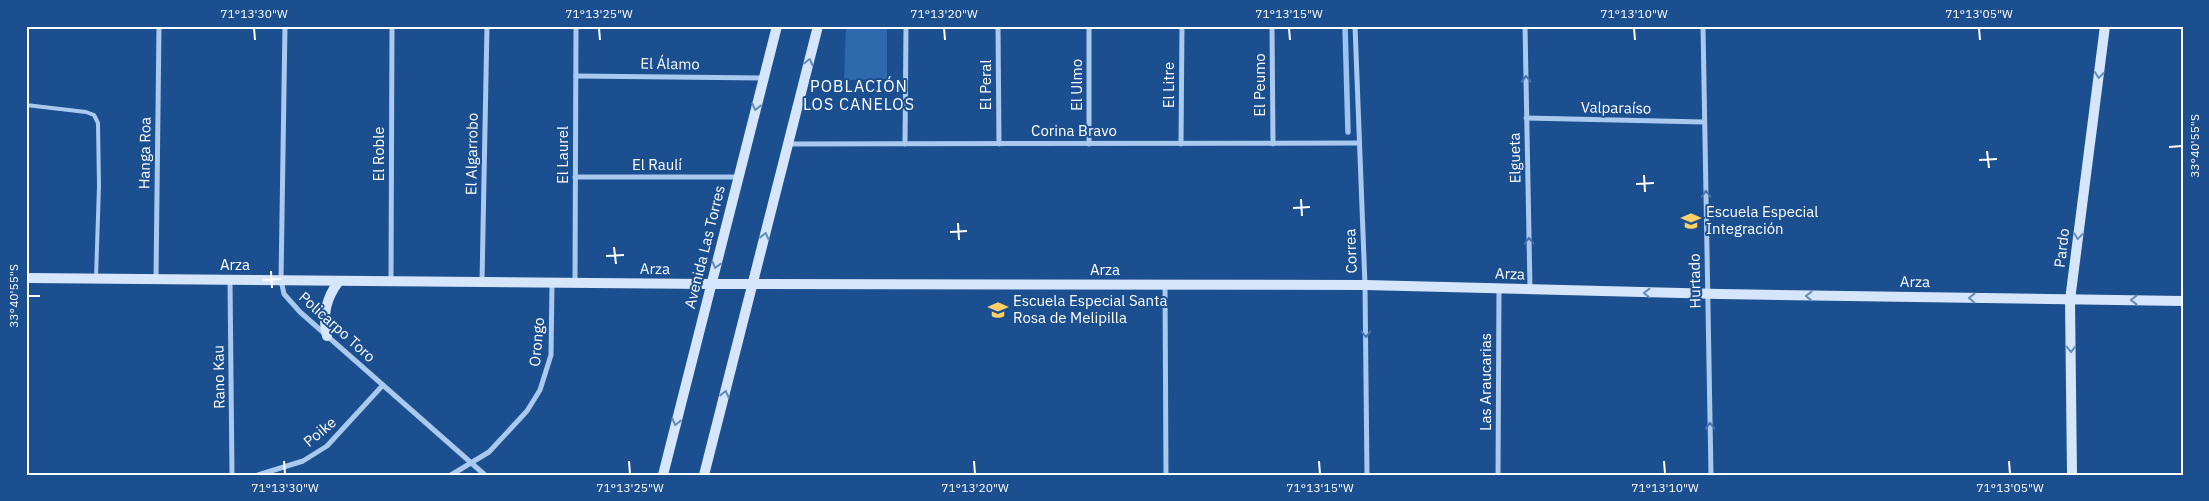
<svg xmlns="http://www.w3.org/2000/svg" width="2209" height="501" viewBox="0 0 2209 501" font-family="'IBM Plex Sans',sans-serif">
<rect width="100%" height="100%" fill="#1b4f8f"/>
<polygon fill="#2e69ad" points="846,26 887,26 887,79 844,80"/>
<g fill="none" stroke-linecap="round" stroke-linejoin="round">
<polyline stroke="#9cc4f0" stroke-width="5.5" points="1345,26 1348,132"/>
<polyline stroke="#a9c9ee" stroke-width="4" points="26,105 86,112 94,115 98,123 99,186 96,278"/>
<g stroke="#a9c9ee" stroke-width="5">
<polyline points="285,26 281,280 284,294 300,312 485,475"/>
<polyline points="998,26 999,144"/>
<polyline points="1089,26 1089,144"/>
<polyline points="1272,26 1273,144"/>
<polyline points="1355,26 1365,285 1367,475"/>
<polyline points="1525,26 1530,289"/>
<polyline points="1703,26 1711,475"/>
<polyline points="576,76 763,78"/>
<polyline points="1526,118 1704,122"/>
<polyline points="788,144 1359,143"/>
<polyline points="905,144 906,26"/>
<polyline points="1181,144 1182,26"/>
<polyline points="575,177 738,177"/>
<polyline points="156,279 159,26"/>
<polyline points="230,280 232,475"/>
<polyline points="391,281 392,26"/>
<polyline points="482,282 487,26"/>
<polyline points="575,283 576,26"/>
<polyline points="1165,285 1166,475"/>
<polyline points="258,475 303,461 327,446 383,385"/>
<polyline points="451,475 489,452 527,411 540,390 551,355 552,283"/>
<polyline points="1498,475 1499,289"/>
</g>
<g stroke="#d6e6fa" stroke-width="10">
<polyline points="26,278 707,284 1365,285 1720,294 2183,301"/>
<path d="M327 336C322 315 326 298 339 281"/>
<polyline points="663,475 777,26"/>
<polyline points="704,475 818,26"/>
<polyline points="2072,475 2070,300 2105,26"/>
</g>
</g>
<defs><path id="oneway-chevron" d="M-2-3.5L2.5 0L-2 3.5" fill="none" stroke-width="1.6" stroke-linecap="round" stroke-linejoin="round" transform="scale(1.25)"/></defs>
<g stroke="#668bba">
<use href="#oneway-chevron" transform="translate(809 62) rotate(-76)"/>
<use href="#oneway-chevron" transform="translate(2099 75) rotate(97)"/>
<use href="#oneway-chevron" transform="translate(756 107) rotate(104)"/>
<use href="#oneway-chevron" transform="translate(765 236) rotate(-76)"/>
<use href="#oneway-chevron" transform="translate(2078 236) rotate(97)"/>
<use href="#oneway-chevron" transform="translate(716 265) rotate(104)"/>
<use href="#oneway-chevron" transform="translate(1647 293) rotate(-179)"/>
<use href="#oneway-chevron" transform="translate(1809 296) rotate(-179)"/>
<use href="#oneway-chevron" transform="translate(1972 298) rotate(-179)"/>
<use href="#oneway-chevron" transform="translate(2134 300) rotate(-180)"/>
<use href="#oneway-chevron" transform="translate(2071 349) rotate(89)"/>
<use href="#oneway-chevron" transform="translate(725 394) rotate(-76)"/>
<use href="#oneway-chevron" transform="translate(676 422) rotate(104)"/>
</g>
<g stroke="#4674ac">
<use href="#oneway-chevron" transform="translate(1526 79) rotate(-91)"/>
<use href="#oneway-chevron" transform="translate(1706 194) rotate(-91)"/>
<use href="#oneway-chevron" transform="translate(1529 241) rotate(-91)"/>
<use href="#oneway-chevron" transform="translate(1366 334) rotate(89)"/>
<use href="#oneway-chevron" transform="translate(1710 426) rotate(-91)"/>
</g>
<path fill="none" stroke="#fff" stroke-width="2" d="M254 28 255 40M599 28 600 40M944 28 945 40M1289 28 1290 40M1634 28 1635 40M1979 28 1980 40M2169 147 2182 146M1987 151 1989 168M1979 160 1997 159M1644 175 1645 192M1636 184 1654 183M1301 199 1302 216M1293 208 1310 207M958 223 959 240M950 232 967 231M614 247 616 264M606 256 624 255M271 271 272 288M263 280 281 279M28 296H40M284 461 285 474M629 461 630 474M974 461 975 474M1319 461 1320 474M1664 461 1665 474M2009 461 2010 474"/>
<defs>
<symbol id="school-bare" viewBox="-9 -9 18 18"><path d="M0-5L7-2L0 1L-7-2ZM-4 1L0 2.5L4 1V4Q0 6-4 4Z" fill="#ffd166" stroke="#1b4f8f" stroke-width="2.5" paint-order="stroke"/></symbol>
</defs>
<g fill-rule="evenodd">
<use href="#school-bare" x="1677" y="207" width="28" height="28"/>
<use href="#school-bare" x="984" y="296" width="28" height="28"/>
</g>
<g text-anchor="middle" stroke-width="4" stroke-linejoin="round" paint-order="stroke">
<g font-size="15" fill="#fff" stroke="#1b4f8f">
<text transform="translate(670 64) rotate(1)" y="5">El Álamo</text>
<text transform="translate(986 85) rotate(-90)" y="5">El Peral</text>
<text transform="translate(1077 85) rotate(-90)" y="5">El Ulmo</text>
<text transform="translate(1169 85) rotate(-90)" y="5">El Litre</text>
<text transform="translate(1260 85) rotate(-90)" y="5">El Peumo</text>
<text transform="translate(1616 108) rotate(1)" y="5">Valparaíso</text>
<text x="1074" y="136">Corina Bravo</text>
<text transform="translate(145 153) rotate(-89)" y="5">Hanga Roa</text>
<text transform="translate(379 154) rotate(-90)" y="5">El Roble</text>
<text transform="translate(472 154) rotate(-89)" y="5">El Algarrobo</text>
<text transform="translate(563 155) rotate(-90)" y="5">El Laurel</text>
<text transform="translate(1515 158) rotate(-91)" y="5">Elgueta</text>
<text x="657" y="170">El Raulí</text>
<text transform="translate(705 247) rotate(-76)" y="5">Avenida Las Torres</text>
<text transform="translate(2062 248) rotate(-83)" y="5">Pardo</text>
<text transform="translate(1351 251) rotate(-92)" y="5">Correa</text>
<text x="235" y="270">Arza</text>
<text transform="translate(655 269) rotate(1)" y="5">Arza</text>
<text x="1105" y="275">Arza</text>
<text transform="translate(1510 274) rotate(2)" y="5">Arza</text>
<text transform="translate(1695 281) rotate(-91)" y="5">Hurtado</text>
<text transform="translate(1915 282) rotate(1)" y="5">Arza</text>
<text transform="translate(337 327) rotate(42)" y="5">Policarpo Toro</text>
<text transform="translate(537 342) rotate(-85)" y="5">Orongo</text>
<text transform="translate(219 377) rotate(-91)" y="5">Rano Kau</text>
<text transform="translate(1486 382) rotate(-90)" y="5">Las Araucarias</text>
<text transform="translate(320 432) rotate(-40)" y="5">Poike</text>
</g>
<g font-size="15" fill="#fff" stroke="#1b4f8f" text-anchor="start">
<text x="1706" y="217">Escuela Especial<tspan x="1706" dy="17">Integración</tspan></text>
<text x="1013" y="306">Escuela Especial Santa<tspan x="1013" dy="17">Rosa de Melipilla</tspan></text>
</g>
<g font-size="16" letter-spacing="1" fill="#fff" stroke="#1b4f8f">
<text x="859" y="92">POBLACIÓN<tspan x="859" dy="18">LOS CANELOS</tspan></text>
</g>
</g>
<rect width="2209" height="501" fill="none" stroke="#1b4f8f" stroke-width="55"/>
<rect x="28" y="28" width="2154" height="446" fill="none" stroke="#fff" stroke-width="2"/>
<g font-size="12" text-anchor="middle" fill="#fff">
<text x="254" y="18">71°13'30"W</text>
<text x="599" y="18">71°13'25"W</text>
<text x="944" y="18">71°13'20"W</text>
<text x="1289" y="18">71°13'15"W</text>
<text x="1634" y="18">71°13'10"W</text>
<text x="1979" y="18">71°13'05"W</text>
<text transform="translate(2195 146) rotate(-90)" y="4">33°40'55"S</text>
<text transform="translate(14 296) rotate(-90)" y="4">33°40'55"S</text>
<text x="285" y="492">71°13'30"W</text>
<text x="630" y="492">71°13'25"W</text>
<text x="975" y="492">71°13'20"W</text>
<text x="1320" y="492">71°13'15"W</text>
<text x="1665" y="492">71°13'10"W</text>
<text x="2010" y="492">71°13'05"W</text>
</g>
</svg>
